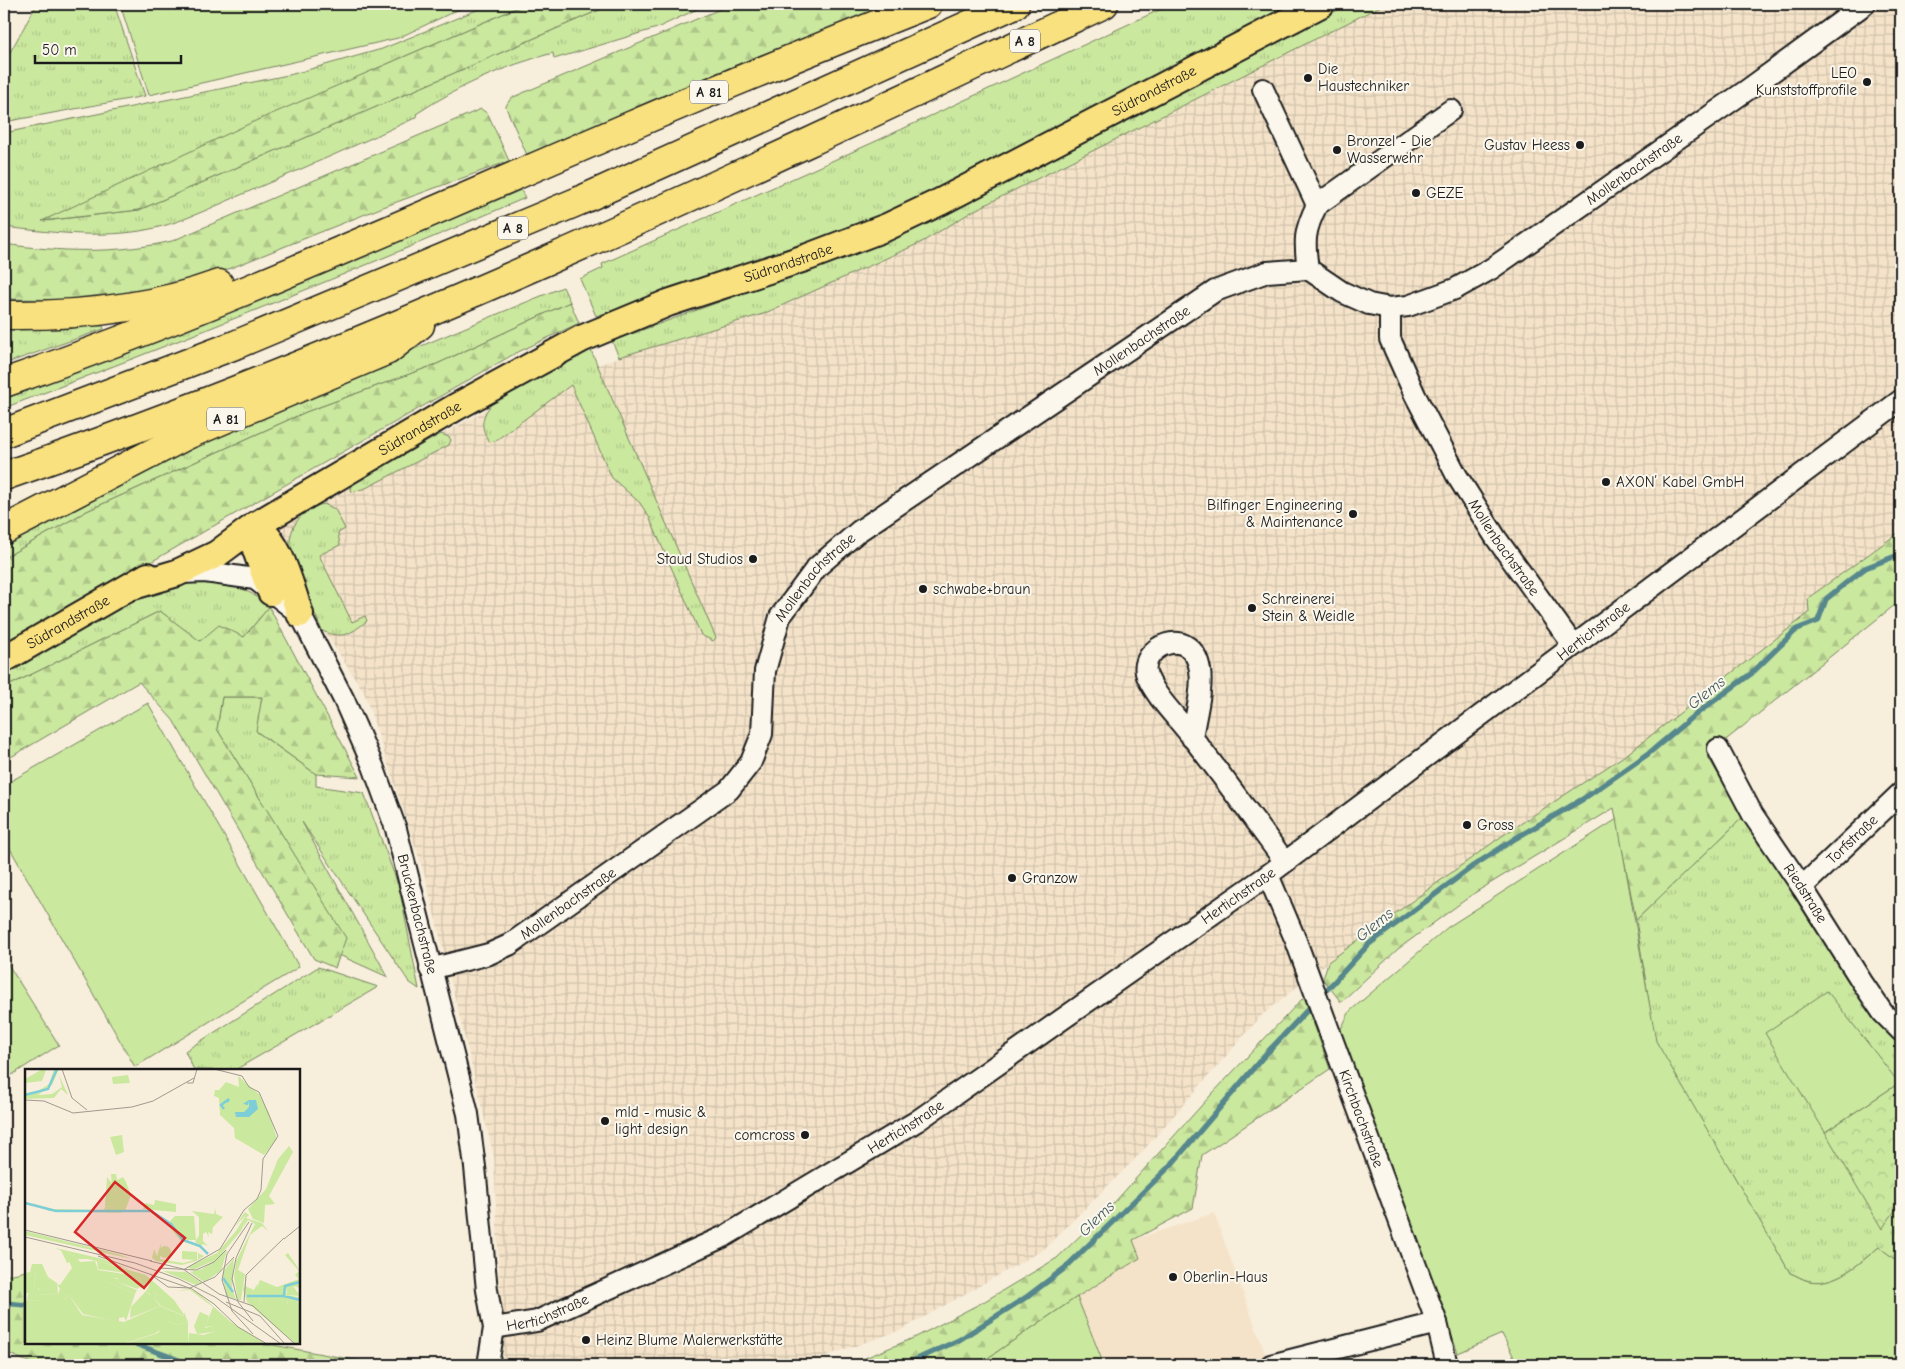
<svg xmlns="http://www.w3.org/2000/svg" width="1905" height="1369" viewBox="0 0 1905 1369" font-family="'Comic Neue',sans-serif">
<defs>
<pattern id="industrial-grid" width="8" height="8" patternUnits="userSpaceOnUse" patternTransform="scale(1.25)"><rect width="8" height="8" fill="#f4e3c9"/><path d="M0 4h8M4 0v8" fill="none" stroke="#d1c2ac"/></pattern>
<pattern id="grass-tufts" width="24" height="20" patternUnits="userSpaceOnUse" patternTransform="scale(1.25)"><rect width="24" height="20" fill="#cbe89f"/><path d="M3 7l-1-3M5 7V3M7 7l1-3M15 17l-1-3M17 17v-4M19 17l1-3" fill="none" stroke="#aec688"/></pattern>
<pattern id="forest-firs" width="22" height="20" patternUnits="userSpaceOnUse" patternTransform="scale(1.25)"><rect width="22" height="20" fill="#cbe89f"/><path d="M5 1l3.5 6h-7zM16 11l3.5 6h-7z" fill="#aec688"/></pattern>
<pattern id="park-crowns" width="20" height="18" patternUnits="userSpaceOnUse" patternTransform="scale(1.25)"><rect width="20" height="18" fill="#cbe89f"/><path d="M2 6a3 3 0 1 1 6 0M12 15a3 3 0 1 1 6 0" fill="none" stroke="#aec688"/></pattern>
</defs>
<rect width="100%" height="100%" fill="#f8eedc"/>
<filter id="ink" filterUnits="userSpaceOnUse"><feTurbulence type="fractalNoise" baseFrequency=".02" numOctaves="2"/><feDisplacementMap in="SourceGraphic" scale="10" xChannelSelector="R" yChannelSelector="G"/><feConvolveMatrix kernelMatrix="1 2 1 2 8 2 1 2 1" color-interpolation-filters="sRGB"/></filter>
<g filter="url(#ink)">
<polygon fill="#f4e3c9" points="1214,1213 1266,1356 1241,1365 1105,1365 1077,1297 1140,1258 1133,1240"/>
<polygon fill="url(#industrial-grid)" points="1385,4 1901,4 1901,531 1808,598 1810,613 1627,754 1502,836 1328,962 1262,1015 1141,1153 1043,1250 901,1330 800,1365 503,1365 494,1157 425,876 364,692 326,634 276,527 590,352 596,366 619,357 763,314 922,242 973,211"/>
<g fill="url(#grass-tufts)" stroke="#74825e">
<polygon points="37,4 114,4 145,96 4,122 4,63"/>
<path d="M491 4H526L378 68 44 221 139 210 613 4H708L657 28 554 59 553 53C503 66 459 86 416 114L417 117C362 143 306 167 250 191 214 206 179 225 140 231 96 238 47 232 4 227V133L293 74 382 49Z"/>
<polygon points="1172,4 1300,4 897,211 793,251 596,316 580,279 603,268 602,264 872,143"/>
<polygon points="1350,4 1385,4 973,211 922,242 763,314 619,357 612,341 859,251 915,228 968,202 1212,73"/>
<path d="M521 190 525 198C353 272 179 342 4 408V399L328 272Z"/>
<path d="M563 287 570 302 437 364 306 412 87 511 4 558V539C185 444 374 365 563 287Z"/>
<polygon points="103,326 104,329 4,364 4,328"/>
<path d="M590 348 716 638 713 641 701 635 649 517 640 503 612 478 571 385 495 441 489 442C480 426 481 419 491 404Z"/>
<polygon points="441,434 449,437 451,440 449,445 366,488 352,492 350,486 352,483"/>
<path d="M324 504 335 509 345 529 338 533 340 545 319 555 352 622 365 616 367 621C349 635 344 639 322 631L290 554C287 530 299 509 324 504Z"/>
<path d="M199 581C229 583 246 586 269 607L244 637 199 641 160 611 4 688V670L150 590Z"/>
<polygon points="222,697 262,697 257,732 316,774 316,786 364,793 399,887 419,989 409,982 302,822 388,977 339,955 345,938 217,729"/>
<path d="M1743 817 1852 986 1876 1020 1901 1046V1264L1879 1247C1860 1263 1836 1286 1809 1281 1803 1280 1796 1275 1790 1273L1655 1041 1636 920Z"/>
<polygon points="318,967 378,987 235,1070 194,1070 185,1051"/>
</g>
<g fill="url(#forest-firs)" stroke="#74825e">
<polygon points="526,4 613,4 139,210 42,221 253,122"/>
<polygon points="732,4 891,4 741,63 527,155 507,110 506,106 511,98"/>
<path d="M481 109 488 114 509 161 383 207 226 270 177 286 94 300 4 299V244C59 252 118 254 172 241Z"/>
<polygon points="570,302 579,323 514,354 4,646 4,558 87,511 306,412 437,364"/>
<polygon points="1901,531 1901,600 1707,755 1743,817 1636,920 1614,808 1476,892 1398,949 1341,1002 1323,979 1328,962 1502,836 1627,754 1809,613 1808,598"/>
<polygon points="269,607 360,777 316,774 256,731 262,697 222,697 217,729 346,938 335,968 314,959 173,720 139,682 4,761 4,688 160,611 200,641 219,625 244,637"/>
<polygon points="1304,997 1330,1069 1202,1155 1193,1208 1133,1240 1140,1258 1077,1297 988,1358 973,1365 848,1365 916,1337 985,1301 1057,1258 1113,1204 1210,1096"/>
<polygon points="26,1271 26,1343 262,1343 366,1362 397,1365 35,1365 10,1354 4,1354 4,1276"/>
</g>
<polygon fill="url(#park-crowns)" stroke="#74825e" points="1899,1083 1901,1085 1901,1202 1882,1229 1825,1132"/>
<g fill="#cbe89f" stroke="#74825e">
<polygon points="120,4 470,4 398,38 149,95"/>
<polygon points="148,703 299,967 135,1067 4,838 4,785"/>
<path d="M1617 819 1656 1041 1790 1273C1796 1275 1803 1280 1809 1281 1836 1286 1860 1263 1879 1247L1901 1264V1365H1518L1502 1334 1458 1353 1340 1031 1350 1011 1448 927Z"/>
<polygon points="4,958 59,1045 4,1080"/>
<polygon points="1827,991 1899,1083 1825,1132 1765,1033"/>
<polygon points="1077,1297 1104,1365 973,1365 988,1358"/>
</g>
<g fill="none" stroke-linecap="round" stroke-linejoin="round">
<g stroke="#56878c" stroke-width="5.5">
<polyline points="1321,996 1369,944 1473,866 1516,838 1583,799 1648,754 1692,717 1752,673 1797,629 1818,621 1826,599 1865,568 1901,554"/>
<polyline points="4,1303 26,1305"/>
<polyline points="133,1343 192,1365"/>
<polyline points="904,1365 959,1340 1028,1296 1065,1268 1171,1165 1263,1057 1314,1003"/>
</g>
<defs>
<g id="minor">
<polyline points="1263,89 1317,205"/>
<path d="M1308 269C1304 241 1304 231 1317 205L1451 110"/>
<path id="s1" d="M1390 308V339L1415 395 1457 476 1496 538 1573 645"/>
<path id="s2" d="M182 573 205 572 255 579 300 614 344 700 373 766 396 829 468 1114 475 1167 487 1290 494 1328 488 1365"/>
<path d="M1192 738C1195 717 1203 691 1200 670 1192 621 1136 648 1147 676 1157 699 1177 717 1192 737 1224 778 1254 820 1285 862"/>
<path id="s3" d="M1718 749 1753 815 1802 887 1862 982 1883 1013 1901 1031"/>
<path id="s4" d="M1268 875 1296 941 1437 1323 1447 1365"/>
<path id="s5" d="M1802 887 1901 793"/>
<path id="s6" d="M430 969 489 954 509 945 729 790 751 762 762 734 765 671 780 617 817 567 859 531 1215 291 1267 272 1308 269 1342 292 1369 304 1390 308 1408 306 1455 289 1491 269 1750 88 1865 4"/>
<path id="s7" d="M494 1328 537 1321 725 1236 917 1121 1268 875 1901 400"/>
<polyline points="1271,1365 1437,1323"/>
</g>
<g id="major">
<path d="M256 525C282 546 289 583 300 614"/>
<polyline points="256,525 256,550 271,592"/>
<path id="s8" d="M133 586 177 573 217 554 256 525 456 407 581 339 668 303 808 257 887 227 942 201 1321 4"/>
<path id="s9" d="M4 659 148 576"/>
</g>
<g id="highway">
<path d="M4 315C75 316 151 309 219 284"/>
<path d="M4 383C219 308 426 213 635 124 732 82 830 43 928 4"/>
<polyline points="4,433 235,345 579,201 1015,4"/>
<path d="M4 476C381 346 743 174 1104 4"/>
<polyline points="4,530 187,435 388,350 420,325"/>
</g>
</defs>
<use href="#minor" stroke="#1c1c1c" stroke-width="24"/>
<use href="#major" stroke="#1c1c1c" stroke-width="30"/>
<use href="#highway" stroke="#1c1c1c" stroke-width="31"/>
<use href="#minor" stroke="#fbf7ec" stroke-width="20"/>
<use href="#major" stroke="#fae180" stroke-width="26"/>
<use href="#highway" stroke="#fae180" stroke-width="28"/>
</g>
</g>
<g fill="#1c1c1c" stroke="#fbf7ec" stroke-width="2">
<circle cx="1308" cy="78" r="5"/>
<circle cx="1867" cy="82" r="5"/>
<circle cx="1580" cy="145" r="5"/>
<circle cx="1337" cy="150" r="5"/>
<circle cx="1416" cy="193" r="5"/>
<circle cx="1606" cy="482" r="5"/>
<circle cx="1353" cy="514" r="5"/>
<circle cx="753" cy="559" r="5"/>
<circle cx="923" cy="589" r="5"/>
<circle cx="1252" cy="608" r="5"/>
<circle cx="1467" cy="825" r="5"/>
<circle cx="1012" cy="878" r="5"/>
<circle cx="605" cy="1121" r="5"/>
<circle cx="805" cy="1135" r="5"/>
<circle cx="1173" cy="1277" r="5"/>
<circle cx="586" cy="1340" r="5"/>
</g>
<g text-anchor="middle" stroke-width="4" stroke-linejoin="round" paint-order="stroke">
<g fill="#fbf7ec" stroke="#5f5e5a" stroke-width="1">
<rect x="1010" y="29.5" width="30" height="23" rx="4"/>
<rect x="690" y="80.5" width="38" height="23" rx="4"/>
<rect x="498" y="216.5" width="30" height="23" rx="4"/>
<rect x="207" y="407.5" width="38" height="23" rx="4"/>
</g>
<g font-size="14" font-weight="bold" fill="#1c1c1c">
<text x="1025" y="46">A 8</text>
<text x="709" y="97">A 81</text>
<text x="513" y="233">A 8</text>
<text x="226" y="424">A 81</text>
</g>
<g font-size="15" fill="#1c1c1c" stroke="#fbf7ec" text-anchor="start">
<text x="1318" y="74">Die<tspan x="1318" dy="17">Haustechniker</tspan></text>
<text x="1857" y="78" text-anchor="end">LEO<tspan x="1857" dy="17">Kunststoffprofile</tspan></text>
<text x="1347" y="146">Bronzel - Die<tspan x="1347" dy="17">Wasserwehr</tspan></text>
<text x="1570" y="150" text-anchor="end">Gustav Heess</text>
<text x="1426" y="198">GEZE</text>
<text x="1616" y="487">AXON’ Kabel GmbH</text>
<text x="1343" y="510" text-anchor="end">Bilfinger Engineering<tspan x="1343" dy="17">&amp; Maintenance</tspan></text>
<text x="743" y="564" text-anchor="end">Staud Studios</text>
<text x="933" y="594">schwabe+braun</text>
<text x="1262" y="604">Schreinerei<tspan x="1262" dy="17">Stein &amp; Weidle</tspan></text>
<text x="1477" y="830">Gross</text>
<text x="1022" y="883">Granzow</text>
<text x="615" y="1117">mld - music &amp;<tspan x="615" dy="17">light design</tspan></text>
<text x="795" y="1140" text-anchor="end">comcross</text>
<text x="1183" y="1282">Oberlin-Haus</text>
<text x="596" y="1345">Heinz Blume Malerwerkstätte</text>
</g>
<g font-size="15" fill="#1c1c1c" stroke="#fbf7ec">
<text dy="5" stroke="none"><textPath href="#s8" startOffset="1139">Südrandstraße</textPath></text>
<text dy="5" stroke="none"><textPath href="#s6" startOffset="1556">Mollenbachstraße</textPath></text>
<text dy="5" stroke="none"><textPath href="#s8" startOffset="734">Südrandstraße</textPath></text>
<text dy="5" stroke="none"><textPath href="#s6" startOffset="995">Mollenbachstraße</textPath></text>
<text dy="5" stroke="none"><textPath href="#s8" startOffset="329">Südrandstraße</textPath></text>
<text dy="5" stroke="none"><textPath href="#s1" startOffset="269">Mollenbachstraße</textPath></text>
<text dy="5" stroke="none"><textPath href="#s6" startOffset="590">Mollenbachstraße</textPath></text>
<text dy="5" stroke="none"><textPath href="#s9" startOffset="74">Südrandstraße</textPath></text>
<text dy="5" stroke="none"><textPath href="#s7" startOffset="1309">Hertichstraße</textPath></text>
<text dy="5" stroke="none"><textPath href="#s5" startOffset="69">Torfstraße</textPath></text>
<text dy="5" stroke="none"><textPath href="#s3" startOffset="169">Riedstraße</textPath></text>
<text dy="5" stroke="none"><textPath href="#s7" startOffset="866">Hertichstraße</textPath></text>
<text dy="5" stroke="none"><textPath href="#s6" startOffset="155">Mollenbachstraße</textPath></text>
<text dy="5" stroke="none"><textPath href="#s2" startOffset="454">Bruckenbachstraße</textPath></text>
<text dy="5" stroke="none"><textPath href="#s4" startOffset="261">Kirchbachstraße</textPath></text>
<text dy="5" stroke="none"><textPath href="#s7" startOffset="461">Hertichstraße</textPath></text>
<text dy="5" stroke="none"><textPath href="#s7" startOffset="56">Hertichstraße</textPath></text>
</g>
<g font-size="16" font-style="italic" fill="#3e5a5d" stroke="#fbf7ec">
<text transform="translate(1706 692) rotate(-38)" y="6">Glems</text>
<text transform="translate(1374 924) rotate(-39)" y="6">Glems</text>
<text transform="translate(1096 1218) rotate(-44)" y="6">Glems</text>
</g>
</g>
<g transform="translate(25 1069)">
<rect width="275" height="275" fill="#f8eedc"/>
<path d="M103 6 105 14 88 15 87 8ZM264 77 268 83 244 127 250 135 240 136 239 154 228 150 223 140 241 120 253 90ZM82 108 91 120 87 137 80 138ZM190 139 191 145 198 148 188 158 187 165 183 163 184 168 181 163 178 165V172L183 177 178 175 176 177 170 173 174 166V148L167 142 189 145ZM220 143 224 146 221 149 237 154 243 162 237 157 225 166 213 201 220 205 216 231H213L209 208 211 192 230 155 223 151 218 159 221 150 216 162 192 190 168 201 162 198 192 184 211 162 221 146 210 157ZM0 162 93 185 107 190 0 166ZM36 181 46 186 67 190H53L42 194ZM202 181 196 202 179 213 165 203 177 200ZM263 184 275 202V219L268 217 275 227 262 226 261 218 258 225H233L231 221 235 211 252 218 274 210 270 206 274 202 260 186ZM209 189 207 219 211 230 201 227 198 209 204 220 198 208V203ZM72 192 121 206 149 231 160 247 136 237 129 229 132 226 129 223 126 226 121 222 125 215 114 219 117 211 101 204 73 200ZM7 195H17L23 208 32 214 33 224 13 226 14 219H9L11 202H7L5 224H1L0 204 5 203ZM138 202 161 203 177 214 171 216ZM223 205 220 217 229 221 226 227 236 228 234 236 237 228 257 227 262 237 263 230 275 233V275H270L222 233 218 220ZM83 208 93 210 92 213 112 221 110 225 83 213ZM165 220 173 224 206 253 241 275H163L164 264 178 266 189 263 187 257 180 258 188 238 165 221 151 222Z" fill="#cbe89f"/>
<path d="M29 0H34L27 16 13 26 27 25 37 18 34 6 43 26 36 20 29 29 0 30V24L12 23 24 15ZM7 134 26 140 79 141 80 138 87 137 85 142 100 144 24 142ZM145 153 161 171 180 180 156 172 143 156ZM136 174 135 190 158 194 173 190V184L179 187 171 192 157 196 131 192 127 189 129 180 132 187ZM30 179 78 190 104 200 46 186ZM232 215 234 225H258V220L261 217 259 220 262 226 272 228 275 227 272 223 275 224V233L263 230 262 237 266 243 257 238V227L237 229 234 235 236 228 226 227ZM32 224 40 230 44 226 57 246 99 253 135 237 159 247V243L163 253 152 256 142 252 141 257 131 264 98 275H0V228L1 232 17 231 13 226Z" fill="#cbe89f"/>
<path d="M97 66 99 83 91 86 85 68Z" fill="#cbe89f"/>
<path d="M213 7 234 25 244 44 252 70 239 86 210 69 209 59 195 46 194 29 189 27 190 21H194L201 13 214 18Z" fill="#cbe89f"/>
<path d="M16 1H21L17 12 0 14V10ZM86 105H91L92 111 98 108 101 113 106 126 100 142 84 141 91 120 87 118ZM130 131 151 135V143L118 140 120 134 129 136ZM150 147H169L171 171H161L151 160 145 152ZM134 183a6 6 0 1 1 12 0a6 6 0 1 1-12 0ZM157 182 172 183V191L157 190ZM53 190 55 193 70 192 73 201 106 206 117 211 113 220 92 213 93 209H83V213L110 225 101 252 99 248 94 249V253L58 245 44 226 40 230 33 225 35 220 32 215 35 216 47 199 44 192ZM7 202H11L9 219H13L17 231 2 232ZM121 222 125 226 129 223 132 226 129 229 135 237 105 249 106 238ZM175 243 184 247 180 259 187 257 189 263 172 265 169 257ZM142 252 152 256 163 253V275H99L133 264Z" fill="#cbe89f"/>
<path d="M224 31H231L233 40 224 48H211L210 43H219L224 38V32L223 36 218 35Z" fill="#7dced6"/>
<path fill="none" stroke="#7dced6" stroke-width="2.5" d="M0 26 23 20 32 0M199 40 196 36 204 30 202 33M0 134 31 142H126L146 155 158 171 175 177 183 185M198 209 208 223M222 227H259L275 231M259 227 260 217 275 213"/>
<path fill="none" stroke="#a09a8f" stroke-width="1" d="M37 0 47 29 62 41M162 14H168L172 0M0 31 19 32 48 44 107 38 128 32 169 9M224 153 202 185 197 211 207 242 228 265M227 154 211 189 207 210 213 233 228 252M0 161 127 192M0 168 110 194 154 210 190 228 256 275M259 170 275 157M73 187 167 220 189 235 213 258 242 275M125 192 158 200 194 225 228 237 270 275M134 199 171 201 189 193 201 181M158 201 195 180 219 141 232 130 236 121 238 90 253 67 234 23 224 18 217 7 189 0M125 205 143 218 165 219 190 208 209 188M201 233 235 247 260 275M219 233 221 206 259 169"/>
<path fill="#d62828" fill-opacity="0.15" stroke="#d62828" stroke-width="2.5" d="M90 113 160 169 119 219 50 163Z"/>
<rect width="275" height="275" fill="none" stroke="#1c1c1c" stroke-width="2.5"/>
</g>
<rect width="1905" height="1369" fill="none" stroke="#fbf7ec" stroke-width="20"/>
<rect x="10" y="10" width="1885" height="1349" fill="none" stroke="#1c1c1c" stroke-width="2" filter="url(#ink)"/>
<path d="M35 55v8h146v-8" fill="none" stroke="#1c1c1c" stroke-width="2.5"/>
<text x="42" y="55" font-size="15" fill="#1c1c1c" stroke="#fbf7ec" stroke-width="4" paint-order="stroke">50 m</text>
</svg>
